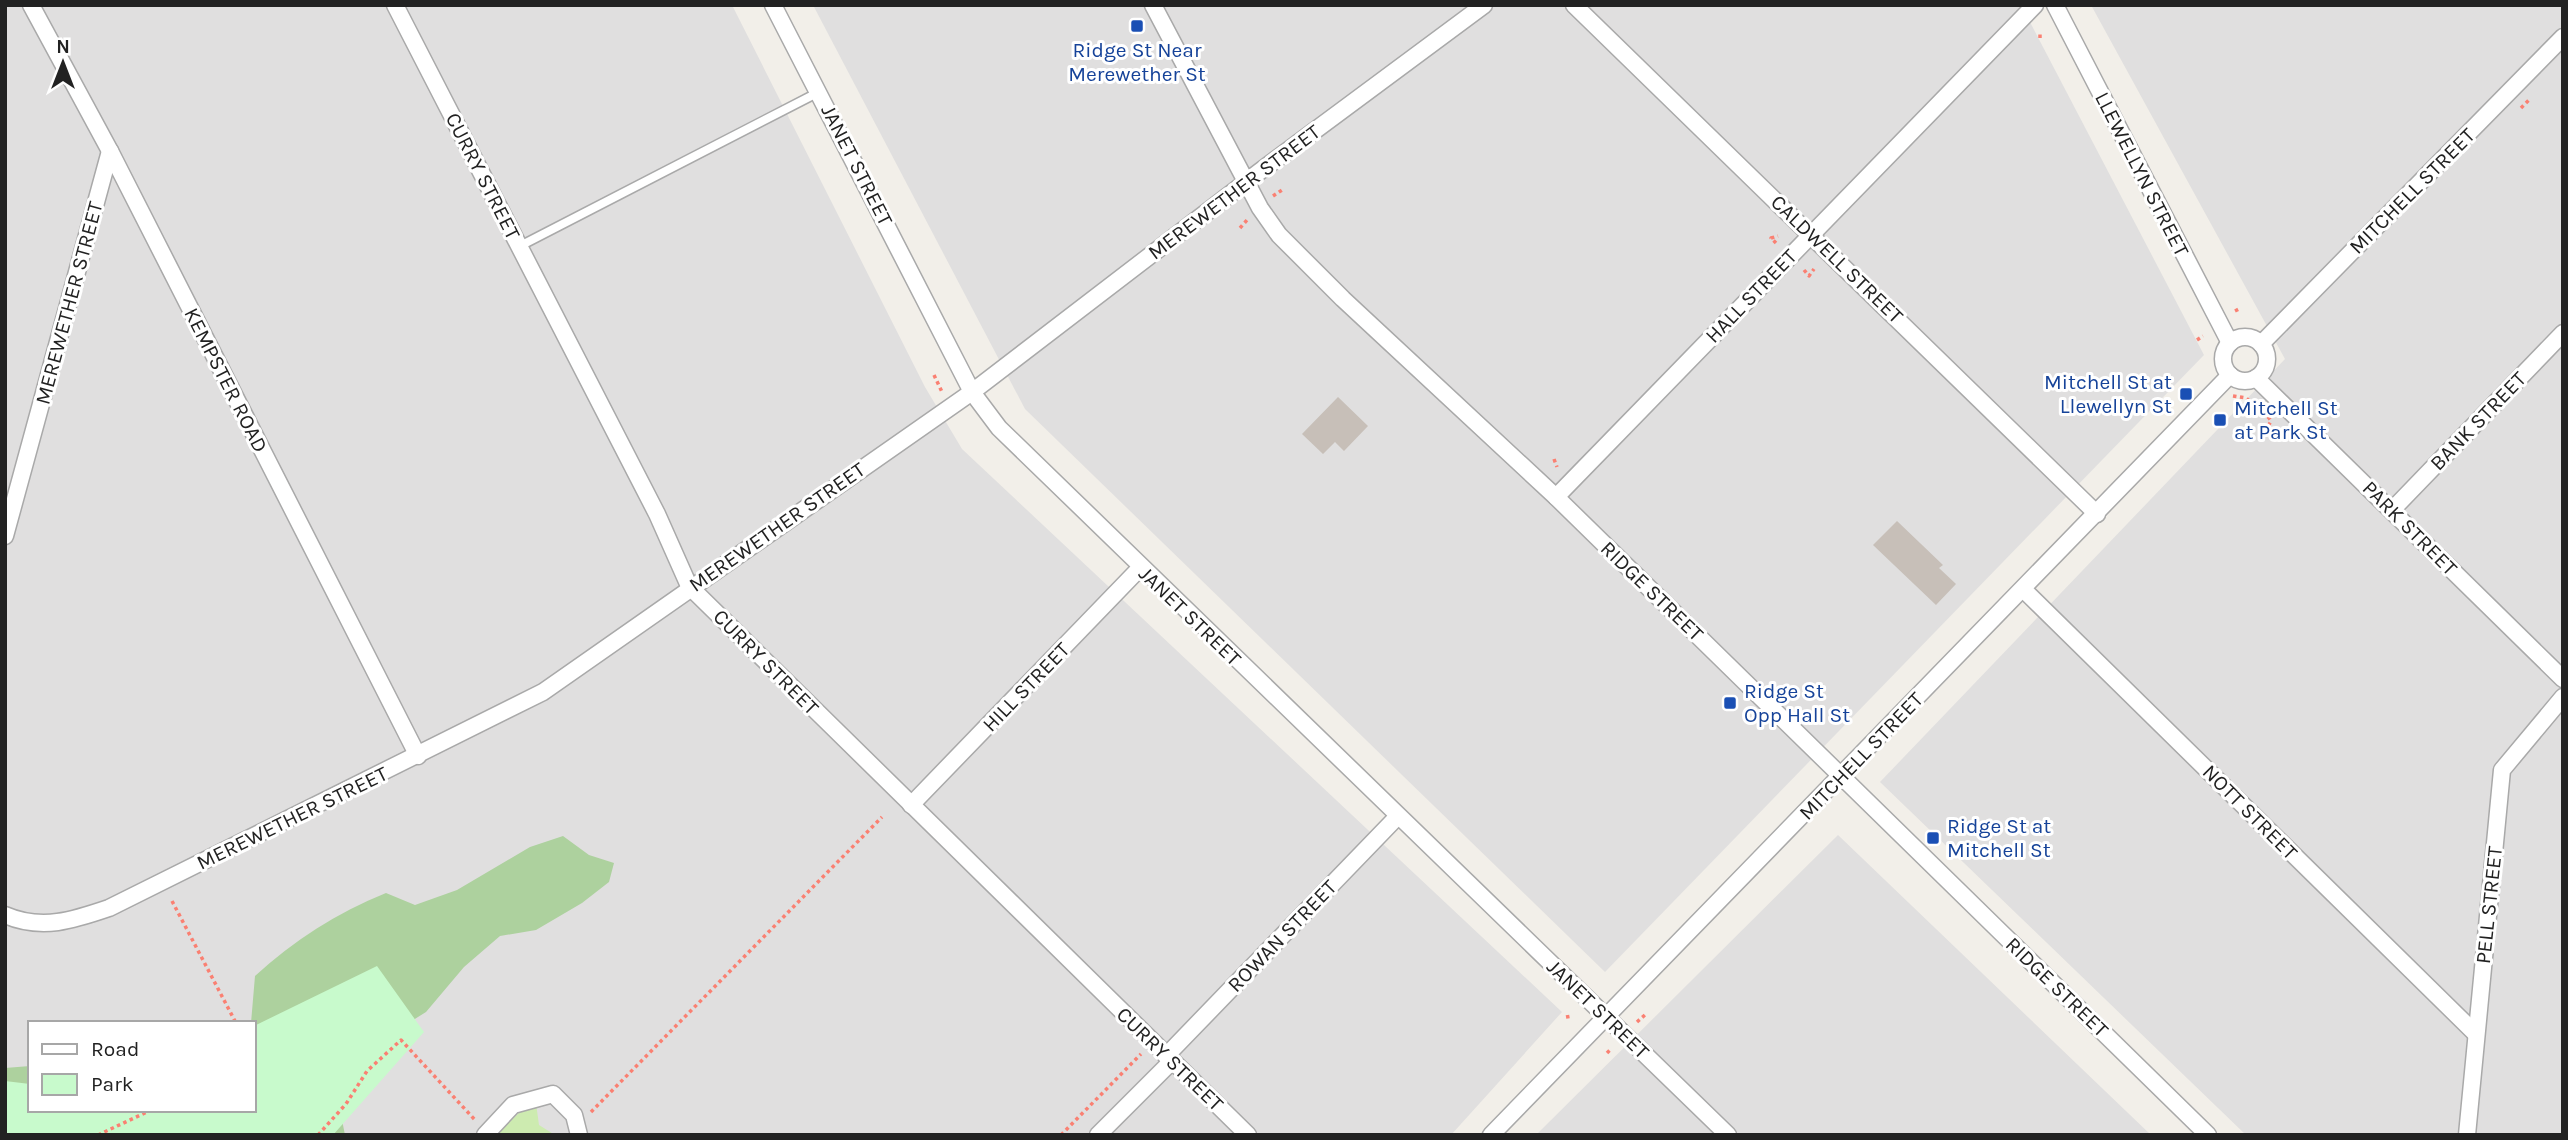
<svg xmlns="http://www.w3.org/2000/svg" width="2568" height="1140" viewBox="0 0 2568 1140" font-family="Karla,sans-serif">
<rect width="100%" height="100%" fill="#f2efe9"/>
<g fill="#e0dfdf" fill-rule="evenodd">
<path d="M5 5H732L925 387 962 449 1562 1012 1451 1135H5ZM30 1023H254V1110H30Z"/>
<polygon points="813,5 2021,5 2204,355 1605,972 1025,409"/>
<polygon points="2091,5 2563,5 2563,1135 2246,1135 1880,782 2285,359"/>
<polygon points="1838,835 2151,1135 1536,1135"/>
</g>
<polygon fill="#cdebb0" points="536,1103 539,1125 555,1135 496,1135 525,1107"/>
<path fill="#add19e" d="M563 836 589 855 614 863 609 882 582 903 536 930 500 936 464 967 426 1012 410 1022 339 1105 345 1135H5V1068L30 1066V1110H254V1023H251L255 976C294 940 337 913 386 893L415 905 457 890 530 847Z"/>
<polygon fill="#c8facc" points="377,966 424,1032 333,1135 5,1135 5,1081 30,1084 30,1110 254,1110 254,1026"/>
<g fill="#c7bfb8">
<polygon points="1338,397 1368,426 1344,451 1335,442 1323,454 1302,434"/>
<polygon points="1897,521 1943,565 1939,568 1956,584 1936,605 1873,545"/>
</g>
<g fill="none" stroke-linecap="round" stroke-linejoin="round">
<defs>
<polyline id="lane" points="520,246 819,92"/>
<g id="street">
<polyline points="31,5 110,151 418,756"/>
<polyline points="395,5 657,514 689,586 1248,1135"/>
<polyline points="773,5 972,392 999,428 1728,1135"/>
<polyline points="1153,5 1260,208 1279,235 1343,299 1556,497 2208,1135"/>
<polyline points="1574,5 2097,514"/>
<polyline points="2055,5 2230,343"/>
<circle cx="2245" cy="359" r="22"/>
<polyline points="2261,344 2563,37"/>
<polyline points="2256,378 2563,679"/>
<polyline points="1556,497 2035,5"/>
<polyline points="2393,509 2563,333"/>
<polyline points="5,536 110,151"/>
<polyline points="2024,590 2476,1034"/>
<polyline points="911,805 1140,568"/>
<path d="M5 915C42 931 74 920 109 908L543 692 972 392 1259 172 1484 5"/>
<polyline points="1166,1056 1398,816"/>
<polyline points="485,1135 513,1105 553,1094 574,1115 579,1135"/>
<polyline points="1098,1135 1172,1061"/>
<polyline points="1491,1135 2230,375"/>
<polyline points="2467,1135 2502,770 2563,697"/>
</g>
</defs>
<use href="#lane" stroke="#a9a9a9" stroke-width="11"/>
<use href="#street" stroke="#a9a9a9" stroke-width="19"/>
<g stroke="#fa8072" stroke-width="3.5" stroke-dasharray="3.5 3.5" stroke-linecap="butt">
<polyline points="2040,38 2040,33"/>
<polyline points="2521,108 2529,100"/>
<polyline points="1273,196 1282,190"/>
<polyline points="1240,228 1247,220"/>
<polyline points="1776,243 1771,238 1778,236"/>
<polyline points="1804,270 1809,276 1814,269"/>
<polyline points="2235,311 2241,308"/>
<polyline points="2197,340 2203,336"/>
<polyline points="934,375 942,392"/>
<polyline points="2233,396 2246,398 2269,418 2271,421 2267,428"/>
<polyline points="1554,459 1557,467"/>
<polyline points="172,901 236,1023"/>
<polyline points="1566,1017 1572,1016"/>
<polyline points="1637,1022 1646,1014"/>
<polyline points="1607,1053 1610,1050"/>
<polyline points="254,1057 254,1063"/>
<polyline points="591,1112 882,817"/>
<polyline points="98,1135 151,1110"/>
<polyline points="318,1135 346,1104 367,1071 401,1040 476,1121"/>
<polyline points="1061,1135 1141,1054"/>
</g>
<use href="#lane" stroke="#fff" stroke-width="8"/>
<use href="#street" stroke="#fff" stroke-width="16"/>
</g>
<g fill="#1a4fb4" stroke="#fff" stroke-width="2.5">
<rect x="1130" y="19" width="14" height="14" rx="3.5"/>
<rect x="2179" y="387" width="14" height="14" rx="3.5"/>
<rect x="2213" y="413" width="14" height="14" rx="3.5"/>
<rect x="1723" y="696" width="14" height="14" rx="3.5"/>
<rect x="1926" y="831" width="14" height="14" rx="3.5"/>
</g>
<g text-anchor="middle" stroke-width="6" stroke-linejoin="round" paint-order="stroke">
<g font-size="21" fill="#164399" stroke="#fff" text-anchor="start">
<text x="1137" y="57" text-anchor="middle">Ridge St Near<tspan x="1137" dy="24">Merewether St</tspan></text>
<text x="2172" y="389" text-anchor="end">Mitchell St at<tspan x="2172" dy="24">Llewellyn St</tspan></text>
<text x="2234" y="415">Mitchell St<tspan x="2234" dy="24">at Park St</tspan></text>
<text x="1744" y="698">Ridge St<tspan x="1744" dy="24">Opp Hall St</tspan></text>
<text x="1947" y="833">Ridge St at<tspan x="1947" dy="24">Mitchell St</tspan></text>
</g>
<g font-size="21" fill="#222" stroke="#fff">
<text transform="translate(857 165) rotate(63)" y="7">JANET STREET</text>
<text transform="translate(2142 174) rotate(63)" y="7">LLEWELLYN STREET</text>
<text transform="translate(483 176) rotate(63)" y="7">CURRY STREET</text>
<text transform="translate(2412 191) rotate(-45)" y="7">MITCHELL STREET</text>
<text transform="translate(1234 192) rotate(-37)" y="7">MEREWETHER STREET</text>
<text transform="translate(1837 259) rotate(44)" y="7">CALDWELL STREET</text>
<text transform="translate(1751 296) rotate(-46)" y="7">HALL STREET</text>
<text transform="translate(69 303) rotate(-75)" y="7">MEREWETHER STREET</text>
<text transform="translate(226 380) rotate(63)" y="7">KEMPSTER ROAD</text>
<text transform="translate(2478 421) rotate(-46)" y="7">BANK STREET</text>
<text transform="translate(777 527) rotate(-35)" y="7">MEREWETHER STREET</text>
<text transform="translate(2410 528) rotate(45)" y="7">PARK STREET</text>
<text transform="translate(1652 591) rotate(44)" y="7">RIDGE STREET</text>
<text transform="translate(1190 616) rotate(44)" y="7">JANET STREET</text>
<text transform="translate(766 662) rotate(45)" y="7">CURRY STREET</text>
<text transform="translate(1026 687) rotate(-46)" y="7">HILL STREET</text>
<text transform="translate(1861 756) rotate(-46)" y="7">MITCHELL STREET</text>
<text transform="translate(2250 812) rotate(45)" y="7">NOTT STREET</text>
<text transform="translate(292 818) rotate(-26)" y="7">MEREWETHER STREET</text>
<text transform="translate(2489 905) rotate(-84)" y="7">PELL STREET</text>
<text transform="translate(1282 936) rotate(-46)" y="7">ROWAN STREET</text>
<text transform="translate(2057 987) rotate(44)" y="7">RIDGE STREET</text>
<text transform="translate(1598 1009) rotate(44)" y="7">JANET STREET</text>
<text transform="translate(1170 1059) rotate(44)" y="7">CURRY STREET</text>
</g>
</g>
<rect width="2568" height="1140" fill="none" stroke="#222222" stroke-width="14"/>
<rect x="28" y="1021" width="228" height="91" fill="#ffffff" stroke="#a7a7a7" stroke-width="2"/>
<rect x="42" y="1044" width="35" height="10" fill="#ffffff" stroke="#a7a7a7" stroke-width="2"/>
<text x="91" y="1056" font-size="21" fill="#222222">Road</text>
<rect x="42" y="1074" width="35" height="21" fill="#c8facc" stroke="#a7a7a7" stroke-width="2"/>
<text x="91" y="1091" font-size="21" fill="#222222">Park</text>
<g transform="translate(63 63)" stroke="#ffffff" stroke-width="5" paint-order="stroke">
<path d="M0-5L12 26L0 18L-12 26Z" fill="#222222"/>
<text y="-10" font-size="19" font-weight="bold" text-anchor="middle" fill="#222222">N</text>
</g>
</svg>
